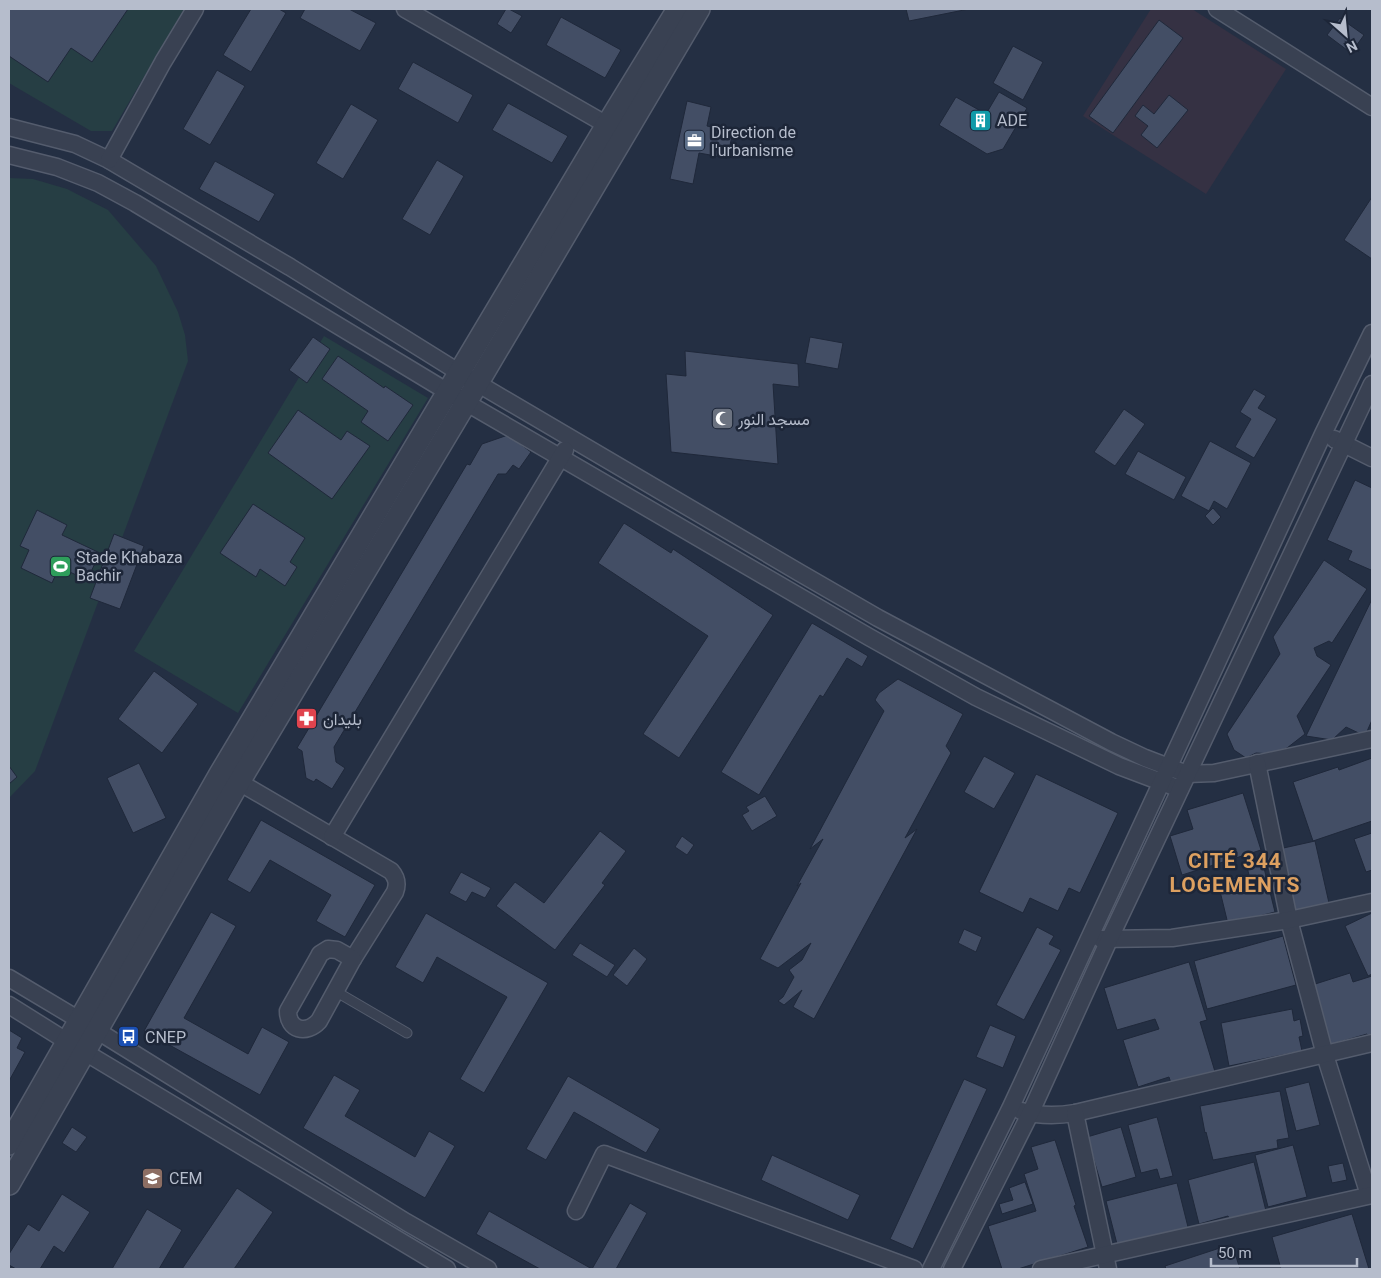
<svg xmlns="http://www.w3.org/2000/svg" width="1381" height="1278" viewBox="0 0 1381 1278" font-family="Roboto,Vazirmatn,sans-serif">
<rect width="100%" height="100%" fill="#242f43"/>
<polygon fill="#353143" points="1151,9 1192,9 1286,69 1206,194 1083,116"/>
<g fill="#263e44">
<polygon points="9,9 184,9 112,131 91,131 9,83"/>
<polygon points="9,178 33,179 67,189 108,210 156,266 178,312 185,335 188,361 35,771 9,798"/>
<polygon points="324,336 428,398 238,713 134,651"/>
</g>
<g fill="#434e65" stroke="#1f283a">
<polygon points="9,9 128,9 92,62 71,48 48,82 9,56"/>
<polygon points="251,9 279,9 286,13 251,72 223,55"/>
<polygon points="305,9 349,9 376,23 360,51 300,18"/>
<polygon points="506,9 509,9 522,16 511,33 497,24"/>
<polygon points="906,9 969,9 909,21"/>
<polygon points="561,17 621,50 605,78 546,45"/>
<polygon points="1340,18 1364,35 1351,53 1327,35"/>
<polygon points="1159,20 1183,38 1113,133 1089,116"/>
<polygon points="1013,46 1043,62 1023,100 993,83"/>
<polygon points="413,62 473,95 458,123 398,89"/>
<polygon points="217,70 245,86 210,145 183,129"/>
<polygon points="999,92 1027,108 1003,149 987,154 939,125 956,97 986,114"/>
<polygon points="1169,95 1188,110 1157,148 1141,135 1148,126 1135,116 1143,105 1154,114"/>
<polygon points="687,101 711,107 707,126 733,132 727,158 699,153 693,184 670,179"/>
<polygon points="508,103 568,136 552,163 492,130"/>
<polygon points="351,104 378,120 343,179 316,163"/>
<polygon points="437,160 464,176 430,235 402,219"/>
<polygon points="215,161 275,194 259,222 199,189"/>
<polygon points="1372,197 1372,259 1344,240"/>
<polygon points="313,337 330,349 307,383 289,370"/>
<polygon points="810,337 843,343 838,369 805,363"/>
<polygon points="685,351 798,364 799,387 773,384 778,464 671,452 666,374 686,376"/>
<polygon points="338,356 384,388 385,386 413,405 388,441 361,422 368,411 322,379"/>
<polygon points="1254,389 1266,396 1258,408 1277,419 1254,458 1235,447 1251,419 1240,412"/>
<polygon points="1124,409 1145,424 1115,466 1094,452"/>
<polygon points="298,410 341,440 347,431 370,446 332,499 268,453"/>
<polygon points="508,435 531,452 519,469 513,465 506,474 498,474 334,747 336,762 345,768 332,789 316,779 314,782 306,778 302,751 297,748 467,464 470,465 482,444"/>
<polygon points="1210,441 1251,463 1227,509 1214,501 1209,511 1181,496"/>
<polygon points="1138,451 1186,477 1174,500 1125,474"/>
<polygon points="1355,480 1372,488 1372,568 1371,570 1348,560 1352,551 1327,540"/>
<polygon points="253,504 305,538 290,562 297,567 285,586 260,569 256,577 220,553"/>
<polygon points="1213,508 1221,517 1213,525 1205,516"/>
<polygon points="37,510 67,525 62,535 100,553 87,580 59,567 52,583 21,568 29,550 20,546"/>
<polygon points="624,523 671,553 673,549 773,615 679,758 643,734 708,636 598,563"/>
<polygon points="114,534 144,546 120,609 90,598"/>
<polygon points="1324,560 1367,589 1332,643 1329,641 1314,648 1317,656 1331,665 1297,716 1305,734 1287,748 1272,754 1256,753 1246,758 1234,750 1227,734 1280,654 1273,637"/>
<polygon points="1372,599 1372,720 1365,736 1346,727 1332,740 1306,736"/>
<polygon points="812,623 868,656 862,667 847,658 823,697 820,695 759,795 721,772"/>
<polygon points="154,671 198,704 162,753 118,719"/>
<polygon points="898,679 963,714 946,746 951,753 905,838 917,829 814,1019 793,1007 802,990 784,1005 778,1001 783,997 794,977 789,970 802,960 811,943 778,968 760,959 801,883 797,886 823,839 810,849 884,711 875,700 879,693"/>
<polygon points="984,756 1015,773 994,809 964,792"/>
<polygon points="1372,758 1372,821 1313,841 1293,782 1338,767 1339,770"/>
<polygon points="139,763 166,818 133,833 107,778"/>
<polygon points="9,766 17,777 9,784"/>
<polygon points="1036,774 1118,813 1080,893 1069,888 1058,911 1030,898 1023,913 979,892"/>
<polygon points="1243,793 1261,850 1182,875 1170,836 1193,829 1187,810"/>
<polygon points="765,796 777,816 752,831 742,815 749,811 746,807"/>
<polygon points="261,820 375,885 345,937 316,921 331,895 270,860 250,893 227,880"/>
<polygon points="600,831 626,851 602,883 605,885 555,950 496,906 515,882 544,903"/>
<polygon points="1372,833 1372,870 1366,872 1354,839"/>
<polygon points="682,836 694,845 687,855 675,847"/>
<polygon points="1315,841 1329,903 1293,911 1279,849"/>
<polygon points="1262,860 1275,912 1228,924 1218,883 1249,875 1246,863"/>
<polygon points="461,872 491,888 485,898 472,892 466,902 449,893"/>
<polygon points="211,912 236,926 184,1018 248,1054 262,1027 289,1042 260,1095 144,1031"/>
<polygon points="426,913 548,983 484,1093 460,1079 507,997 437,957 423,983 395,967"/>
<polygon points="1372,913 1372,974 1368,976 1345,926"/>
<polygon points="1037,927 1054,936 1049,944 1061,950 1024,1020 996,1005"/>
<polygon points="964,929 982,937 976,952 958,943"/>
<polygon points="1283,936 1296,985 1207,1009 1194,961"/>
<polygon points="580,943 615,965 607,977 572,955"/>
<polygon points="634,948 647,959 627,986 613,975"/>
<polygon points="1189,962 1207,1020 1200,1022 1216,1075 1173,1089 1169,1077 1138,1087 1123,1040 1159,1029 1155,1019 1117,1030 1104,988"/>
<polygon points="1350,973 1353,982 1372,976 1372,1034 1368,1035 1367,1034 1329,1045 1312,985"/>
<polygon points="1292,1009 1294,1021 1300,1019 1303,1036 1299,1037 1302,1051 1229,1066 1221,1023"/>
<polygon points="990,1025 1016,1036 1003,1068 976,1057"/>
<polygon points="9,1030 22,1038 17,1048 25,1052 9,1081"/>
<polygon points="334,1075 360,1090 345,1116 415,1157 429,1131 455,1146 425,1198 303,1128"/>
<polygon points="568,1076 660,1129 646,1153 574,1112 546,1160 526,1149"/>
<polygon points="964,1079 987,1089 913,1249 890,1239"/>
<polygon points="1309,1082 1320,1125 1296,1131 1285,1088"/>
<polygon points="1280,1091 1289,1138 1277,1140 1278,1148 1213,1160 1206,1132 1205,1133 1200,1106"/>
<polygon points="1157,1117 1173,1176 1160,1179 1157,1169 1141,1173 1128,1125"/>
<polygon points="72,1127 87,1137 76,1152 62,1143"/>
<polygon points="1121,1127 1136,1177 1102,1187 1087,1137"/>
<polygon points="1055,1140 1076,1205 1074,1206 1088,1247 1018,1269 1002,1269 988,1226 1036,1211 1024,1174 1038,1169 1031,1147"/>
<polygon points="1293,1145 1307,1197 1268,1207 1255,1155"/>
<polygon points="772,1155 860,1195 848,1220 761,1180"/>
<polygon points="1254,1162 1266,1211 1230,1220 1228,1216 1199,1224 1188,1180"/>
<polygon points="1343,1163 1347,1180 1332,1183 1328,1166"/>
<polygon points="1025,1182 1033,1204 1002,1214 999,1204 1013,1200 1009,1188"/>
<polygon points="1177,1183 1189,1231 1118,1248 1106,1201"/>
<polygon points="237,1188 273,1212 234,1269 182,1269"/>
<polygon points="62,1194 90,1212 64,1253 54,1246 40,1269 16,1269 9,1265 9,1254 28,1224 39,1231"/>
<polygon points="630,1203 647,1213 616,1269 540,1269 476,1234 489,1211 592,1269"/>
<polygon points="147,1209 182,1230 159,1269 112,1269"/>
<polygon points="1352,1214 1369,1269 1281,1269 1272,1237"/>
<polygon points="1232,1244 1240,1269 1166,1269 1165,1266"/>
</g>
<g fill="none" stroke-linecap="round" stroke-linejoin="round">
<defs>
<polyline id="service" points="335,991 407,1033"/>
<g id="minor">
<polyline points="405,9 607,125"/>
<polyline points="1217,9 1372,107"/>
<polyline points="9,127 75,144 109,160 290,267 460,373 800,573 878,618 1111,742 1145,758 1187,774 1214,773 1372,739"/>
<polyline points="9,155 57,167 98,183 135,203 448,392 869,637 976,697 1119,766 1180,789"/>
<polyline points="109,160 163,62 195,9"/>
<polyline points="1334,439 1372,458"/>
<polyline points="1257,763 1289,920 1325,1055 1369,1195"/>
<path d="M229 778 239 782 391 871C397 878 398 884 395 892L353 959"/>
<polyline points="332,837 565,450"/>
<polyline points="1101,939 1172,938 1289,920 1372,902"/>
<path d="M328 949 337 950 353 959 319 1021C306 1035 288 1030 288 1011L318 958 320 954Z"/>
<polyline points="9,978 96,1030 406,1222 488,1269"/>
<polyline points="9,1005 68,1042 447,1269"/>
<path d="M1021 1111C1039 1116 1057 1116 1075 1113L1372 1043"/>
<polyline points="1075,1113 1108,1269"/>
<polyline points="576,1211 604,1154 914,1269"/>
<polyline points="931,1269 1010,1109 1323,434 1372,333"/>
<polyline points="952,1269 1030,1114 1109,940 1372,384"/>
<polyline points="1041,1269 1372,1195"/>
</g>
<g id="tertiary">
<polyline points="9,1144 220,774 607,125 678,9"/>
<polyline points="9,1184 239,782 477,384 699,9"/>
</g>
</defs>
<use href="#service" stroke="#545c6d" stroke-width="11"/>
<use href="#minor" stroke="#545c6d" stroke-width="19"/>
<use href="#tertiary" stroke="#545c6d" stroke-width="24"/>
<use href="#service" stroke="#394152" stroke-width="9"/>
<use href="#minor" stroke="#394152" stroke-width="16"/>
<use href="#tertiary" stroke="#394152" stroke-width="21"/>
</g>
<defs>
<symbol id="building-square" viewBox="-11 -11 22 22"><rect x="-9" y="-9" width="18" height="18" rx="4" fill="#0f9aa8" stroke="#1d2638"/><path d="M-4-6H4V6H1V3H-1V6H-4ZM-2.5-4.3h1.7v1.8h-1.7ZM.8-4.3h1.7v1.8H.8ZM-2.5-1h1.7V.8h-1.7ZM.8-1h1.7V.8H.8Z" fill="#fff"/></symbol>
<symbol id="office-square" viewBox="-11 -11 22 22"><rect x="-9" y="-9" width="18" height="18" rx="4" fill="#5c6f8a" stroke="#1d2638"/><path d="M-6-3h4V-5.5h4V-3h4V5H-6ZM-1-4.5V-3h2v-1.5ZM-6 0V1H6V0Z" fill="#fff"/></symbol>
<symbol id="mosque-square" viewBox="-11 -11 22 22"><rect x="-9" y="-9" width="18" height="18" rx="4" fill="#6b7280" stroke="#1d2638"/><path d="M3.5-4.9A6 6 0 1 0 3.5 4.9A5 5 0 1 1 3.5-4.9Z" fill="#fff"/></symbol>
<symbol id="stadium-square" viewBox="-11 -11 22 22"><rect x="-9" y="-9" width="18" height="18" rx="4" fill="#2e9e5b" stroke="#1d2638"/><path d="M0-5a6.5 5 0 1 0 0 10a6.5 5 0 1 0 0-10ZM-3.5-1.8h7v3.6h-7Z" fill="#fff"/></symbol>
<symbol id="pharmacy-square" viewBox="-11 -11 22 22"><rect x="-9" y="-9" width="18" height="18" rx="4" fill="#e0444e" stroke="#1d2638"/><path d="M-2-6h4v4h4v4h-4v4h-4v-4h-4v-4h4Z" fill="#fff"/></symbol>
<symbol id="bus-square" viewBox="-11 -11 22 22"><rect x="-9" y="-9" width="18" height="18" rx="4" fill="#1a4fb4" stroke="#1d2638"/><path d="M-5-6H5V4H4V6H2V4H-2V6H-4V4H-5ZM-3.5-4V0h7V-4ZM-3.5 1.2v1.5H-2V1.2ZM2 1.2v1.5H3.5V1.2Z" fill="#fff"/></symbol>
<symbol id="school-square" viewBox="-11 -11 22 22"><rect x="-9" y="-9" width="18" height="18" rx="4" fill="#8d6e63" stroke="#1d2638"/><path d="M0-5L7-2L0 1L-7-2ZM-4 1L0 2.5L4 1V4Q0 6-4 4Z" fill="#fff"/></symbol>
</defs>
<g fill-rule="evenodd">
<use href="#building-square" x="968" y="108" width="25" height="25"/>
<use href="#office-square" x="682" y="128" width="25" height="25"/>
<use href="#mosque-square" x="710" y="406" width="25" height="25"/>
<use href="#stadium-square" x="48" y="554" width="25" height="25"/>
<use href="#pharmacy-square" x="294" y="706" width="25" height="25"/>
<use href="#bus-square" x="116" y="1024" width="25" height="25"/>
<use href="#school-square" x="140" y="1166" width="25" height="25"/>
</g>
<g text-anchor="middle" stroke-width="5" stroke-linejoin="round" paint-order="stroke">
<g font-size="16" fill="#b6bdcc" stroke="#1d2638" text-anchor="start">
<text x="997" y="126">ADE</text>
<text x="711" y="138">Direction de<tspan x="711" dy="18">l'urbanisme</tspan></text>
<text x="738" y="425">مسجد النور</text>
<text x="76" y="563">Stade Khabaza<tspan x="76" dy="18">Bachir</tspan></text>
<text x="323" y="725">بليدان</text>
<text x="145" y="1043">CNEP</text>
<text x="169" y="1184">CEM</text>
</g>
<g font-size="21" font-weight="bold" letter-spacing="1" fill="#dda060" stroke="#1d2638">
<text x="1235" y="868">CITÉ 344<tspan x="1235" dy="24">LOGEMENTS</tspan></text>
</g>
</g>
<rect width="1381" height="1278" fill="none" stroke="#b6bdcc" stroke-width="20"/>
<g transform="translate(1346 35) rotate(153)" stroke="#1d2638" stroke-width="4" paint-order="stroke">
<path d="M0-4L9 19L0 12L-9 19Z" fill="#b6bdcc"/>
<text y="-8" font-size="14" font-weight="bold" text-anchor="middle" fill="#b6bdcc">N</text>
</g>
<path d="M1211 1258v8h146v-8" fill="none" stroke="#b6bdcc" stroke-width="2.5"/>
<text x="1218" y="1258" font-size="15" fill="#b6bdcc" stroke="#1d2638" stroke-width="4" paint-order="stroke">50 m</text>
</svg>
